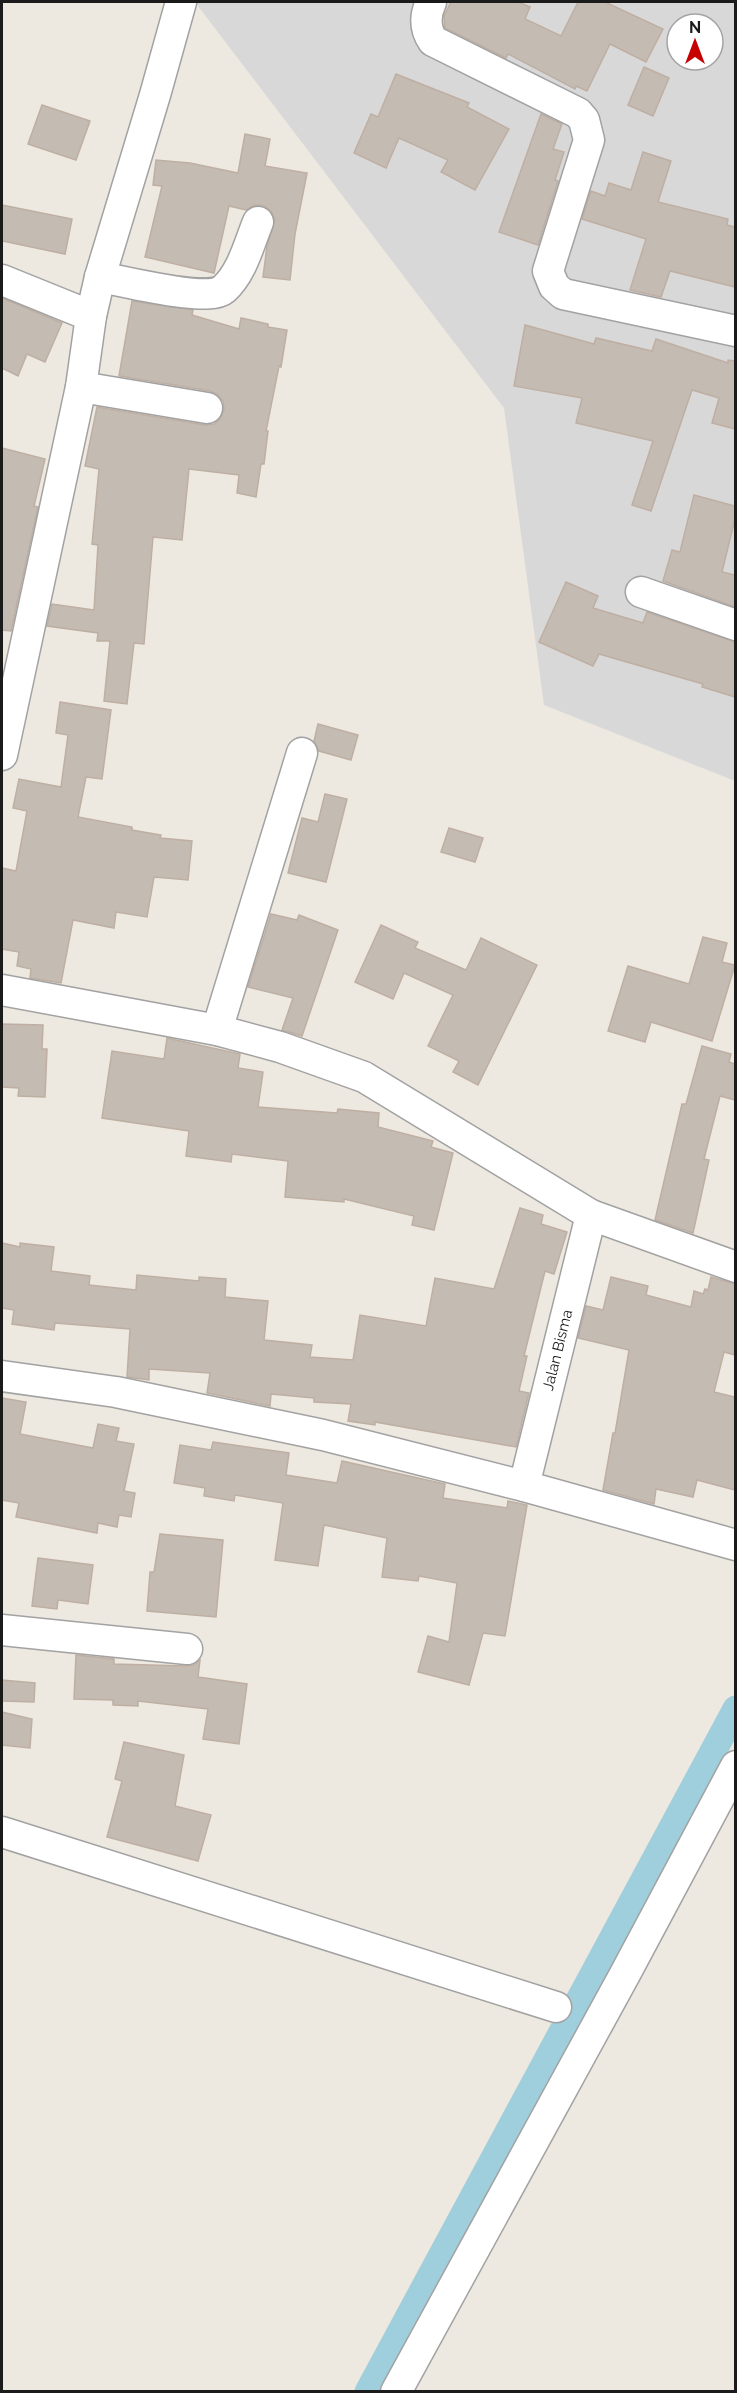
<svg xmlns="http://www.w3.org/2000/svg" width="737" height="2393" viewBox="0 0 737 2393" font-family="Raleway,sans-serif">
<rect width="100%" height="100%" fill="#ede9e0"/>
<path fill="#d9d8d8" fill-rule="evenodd" d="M195 2H735V781L544 705 504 408ZM677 24H713V60H677Z"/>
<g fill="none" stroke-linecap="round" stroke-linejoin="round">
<polyline stroke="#9fcedc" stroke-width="27" points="368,2392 736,1709"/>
</g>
<g fill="#c4bbb3" stroke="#bfafa2" stroke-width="1.5">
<polygon points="451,2 518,2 530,7 525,19 561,36 578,2 605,2 663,29 646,62 610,44 587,91 576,86 575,89 508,54 506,58 445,28 444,16"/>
<polygon points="644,67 669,78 653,116 628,105"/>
<polygon points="396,74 469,103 467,107 509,129 475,190 441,172 448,160 399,138 386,168 354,153 371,114 378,117"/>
<polygon points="42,105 90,121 76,160 28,144"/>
<polygon points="541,114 562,124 553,149 564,152 555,180 558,181 538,245 499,232"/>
<polygon points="245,134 270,139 265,166 307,173 295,234 290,280 263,277 267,246 275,220 271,211 264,206 255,205 246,210 229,206 214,273 145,257 162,186 153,185 156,160 190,163 238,173"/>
<polygon points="643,152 671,161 658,202 728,219 727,225 735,227 735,287 670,271 661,297 630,290 646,239 582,219 591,191 605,196 609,183 631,190"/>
<polygon points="2,205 72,219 65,254 2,241"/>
<polygon points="2,298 62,323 45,362 27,354 18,376 2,368"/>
<polygon points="132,301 193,310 192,315 239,329 241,318 268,324 268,327 287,330 281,367 279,366 266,431 268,431 264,464 261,464 256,497 237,493 239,475 189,469 182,540 153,537 144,644 134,643 127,704 104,701 110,641 97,641 98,633 47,626 52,604 94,610 98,545 92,544 99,469 85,466 97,407 205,425 214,424 220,419 224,410 223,401 217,394 210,391 119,376"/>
<polygon points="525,325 594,344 596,338 652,351 656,339 728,363 728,360 735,361 735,429 712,423 719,398 692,390 651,511 632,505 653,441 576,423 582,398 514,386"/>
<polygon points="2,448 45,459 34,506 38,507 11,631 2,630"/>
<polygon points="694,495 735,506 735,519 722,572 735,575 735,607 663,581 672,550 680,552"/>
<polygon points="566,582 598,596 593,608 643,623 647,612 735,642 735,697 702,687 703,684 599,654 593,666 539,642"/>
<polygon points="60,702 111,710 102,779 86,777 78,817 132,827 132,830 161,835 160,838 192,841 188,880 154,877 147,917 116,912 114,928 73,920 61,983 30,978 31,969 17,966 19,952 2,949 2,868 16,871 27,811 13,808 19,779 61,787 68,735 56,733"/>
<polygon points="318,724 358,735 351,760 319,751 314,741"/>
<polygon points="325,794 347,799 326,882 288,873 302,818 318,822"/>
<polygon points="449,828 483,838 475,862 441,852"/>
<polygon points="271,914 297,920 299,915 338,930 302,1036 282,1030 293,998 248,987"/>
<polygon points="381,925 418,942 415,948 466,970 481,938 537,965 478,1085 453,1072 459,1061 428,1046 453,995 404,973 393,999 355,982"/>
<polygon points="703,937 727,943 722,962 735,965 712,1041 651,1022 645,1042 608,1031 628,966 689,984"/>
<polygon points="2,1024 43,1025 42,1049 47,1049 45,1097 18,1096 19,1088 2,1087"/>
<polygon points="167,1038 240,1054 238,1068 263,1072 258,1107 337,1113 338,1109 379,1113 378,1127 433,1141 431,1147 453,1153 434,1230 412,1225 414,1216 344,1199 344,1202 285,1197 288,1161 232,1154 231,1162 186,1156 189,1131 102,1118 112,1051 164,1059"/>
<polygon points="702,1046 731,1054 729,1062 735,1064 735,1100 720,1096 704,1159 709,1160 693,1233 655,1220 682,1104 686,1104"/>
<polygon points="520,1208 543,1215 541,1224 567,1232 554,1274 545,1271 524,1356 527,1356 519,1391 529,1393 516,1447 375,1422 375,1425 348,1421 351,1404 314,1402 314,1398 271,1394 270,1406 207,1393 210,1373 149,1369 149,1380 127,1377 130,1329 55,1323 54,1330 12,1324 14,1310 2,1308 2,1243 20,1247 20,1243 54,1247 51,1271 90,1276 89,1285 136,1290 137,1275 199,1281 199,1277 226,1279 225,1297 268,1301 264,1340 312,1345 310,1357 353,1360 360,1315 426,1326 435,1278 494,1289"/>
<polygon points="611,1277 648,1286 646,1295 691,1307 694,1291 703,1294 705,1289 708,1290 711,1277 735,1284 735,1355 724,1352 714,1392 735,1397 735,1490 697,1480 693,1497 656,1489 654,1504 603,1490 613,1433 615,1433 629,1350 578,1338 586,1306 603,1310"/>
<polygon points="2,1398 26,1402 20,1434 93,1448 98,1424 119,1428 116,1441 134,1444 124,1491 135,1493 131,1517 119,1515 117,1527 98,1523 97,1533 16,1517 19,1503 2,1500"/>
<polygon points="213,1442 289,1453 286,1475 337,1483 342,1461 445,1484 443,1498 507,1508 508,1501 527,1505 505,1636 483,1633 469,1685 418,1672 428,1636 449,1642 457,1583 419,1576 418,1581 382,1577 387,1538 324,1525 318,1566 275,1560 283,1503 235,1495 234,1501 204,1496 205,1488 174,1483 180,1445 211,1450"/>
<polygon points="160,1534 223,1540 216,1617 147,1611 150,1572 154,1572"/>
<polygon points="38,1558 93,1565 88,1604 58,1600 57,1609 32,1606"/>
<polygon points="76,1655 114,1659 114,1664 186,1666 193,1665 200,1660 198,1677 247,1684 239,1744 203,1739 208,1709 138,1701 138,1706 113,1705 113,1700 74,1699"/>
<polygon points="2,1680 35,1683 34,1702 2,1701"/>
<polygon points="2,1712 32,1719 30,1748 2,1745"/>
<polygon points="124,1742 184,1755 175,1806 211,1815 198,1861 107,1837 122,1781 115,1779"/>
</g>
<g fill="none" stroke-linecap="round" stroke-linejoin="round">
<defs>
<g id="minor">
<path d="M431 2C425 15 424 28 433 41L578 113 584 120 589 140 548 271 554 286 563 294 736 331"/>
<path d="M100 277C124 281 208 303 224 289 242 273 249 244 258 222"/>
<polyline points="2,280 91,316"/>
<polyline points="81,387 207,408"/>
<polyline points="641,592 736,625"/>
<polyline points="2,755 81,387 91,316 100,277 155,95 181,2"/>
<polyline points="2,990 217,1030 280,1047 364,1077 591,1215 736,1267"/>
<polyline points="217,1030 302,753"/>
<polyline points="2,1376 116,1392 323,1435 524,1486 736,1545"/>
<path id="s1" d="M524 1486 591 1215"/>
<polyline points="2,1630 187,1649"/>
<polyline points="2,1832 556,2007"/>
<polyline points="396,2392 625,1974 736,1766"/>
</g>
</defs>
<use href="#minor" stroke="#a2a2a2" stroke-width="33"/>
<use href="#minor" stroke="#fff" stroke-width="30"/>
</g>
<g text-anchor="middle" stroke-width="4.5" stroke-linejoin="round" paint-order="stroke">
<g font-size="15" fill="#1b1b1b" stroke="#fff">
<text dy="5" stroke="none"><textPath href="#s1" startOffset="140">Jalan Bisma</textPath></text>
</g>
</g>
<rect width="737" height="2393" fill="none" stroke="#1b1b1b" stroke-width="6"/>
<g transform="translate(695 42)"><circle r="28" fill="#ffffff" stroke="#a4a4a4" stroke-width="1.5"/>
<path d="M0-4.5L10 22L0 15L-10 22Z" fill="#c60100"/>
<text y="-9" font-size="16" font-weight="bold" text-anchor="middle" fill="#1b1b1b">N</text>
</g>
</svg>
